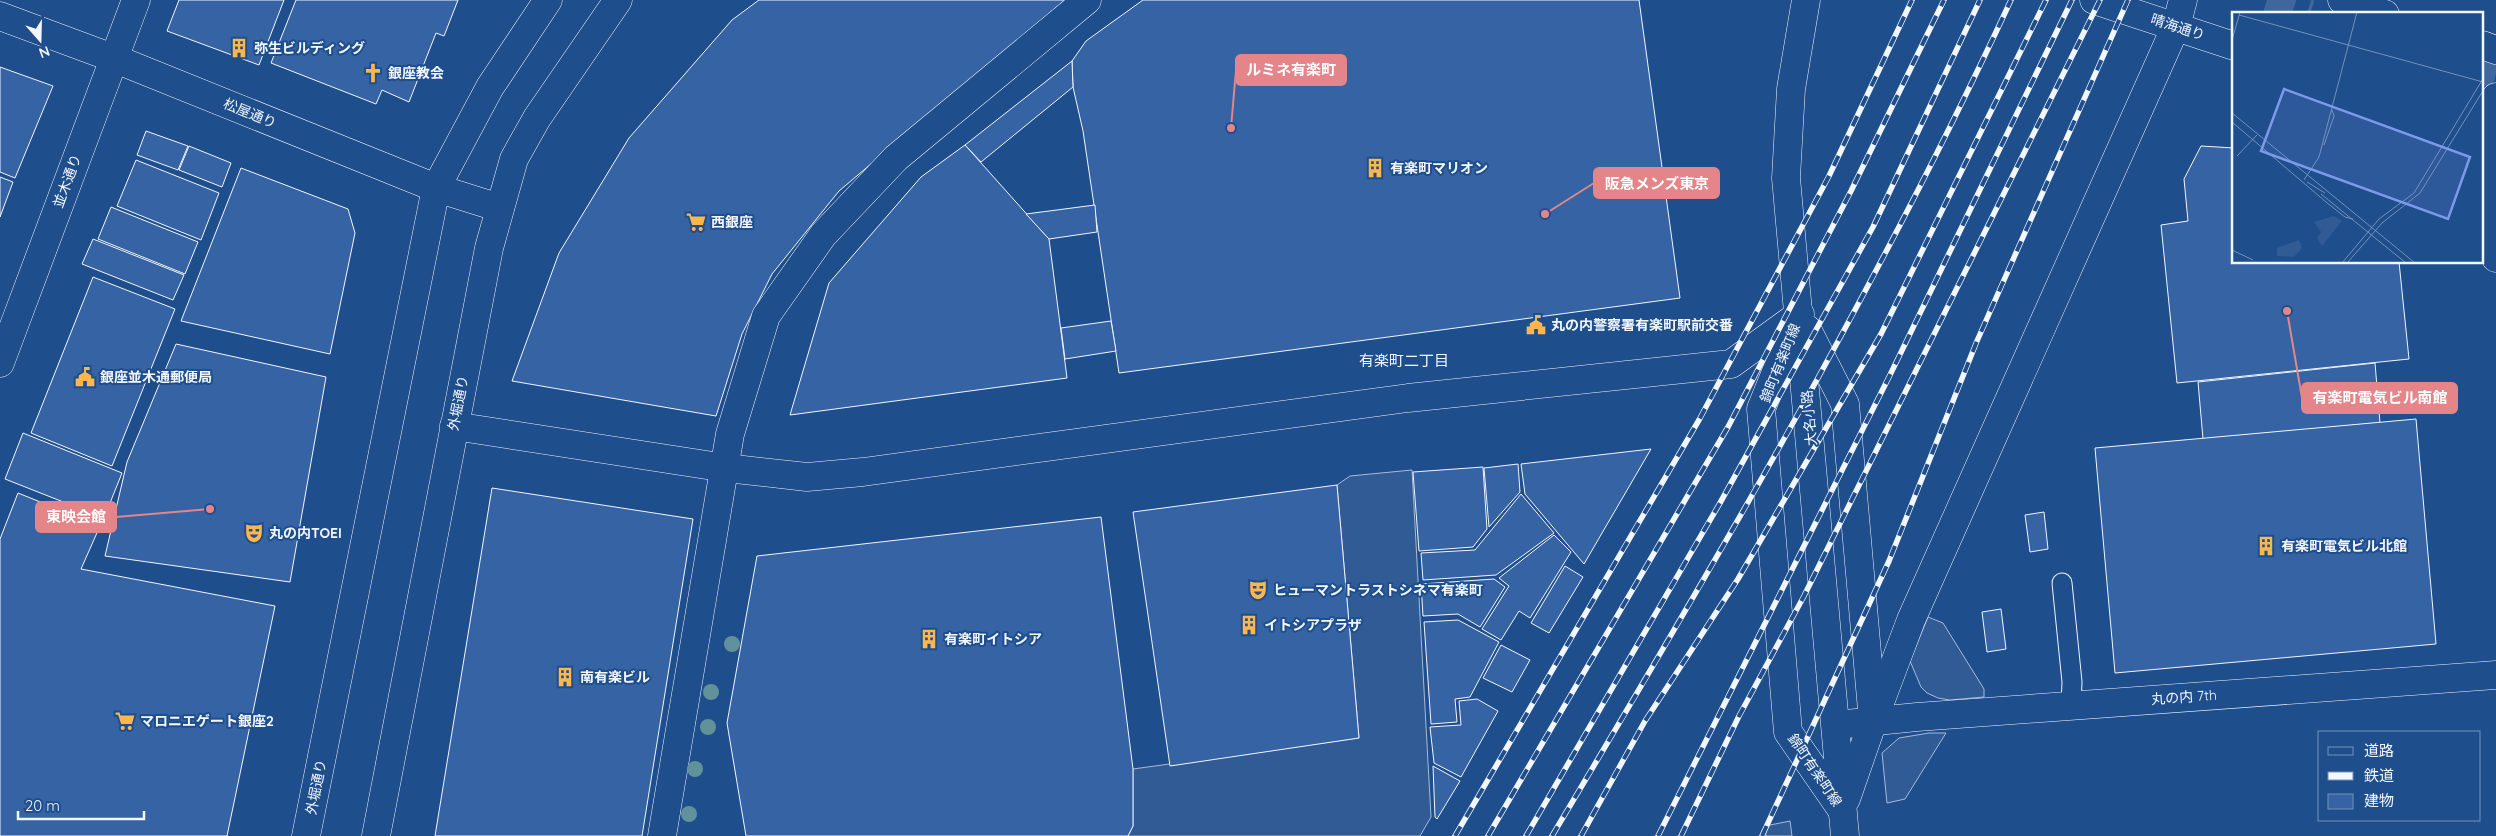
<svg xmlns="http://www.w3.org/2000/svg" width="2496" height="836" viewBox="0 0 2496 836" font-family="Quicksand,'Noto Sans JP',sans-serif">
<rect width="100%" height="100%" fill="#1f4e8c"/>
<g fill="#305b95" stroke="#a8bbd7">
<polygon points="1412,470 1431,817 1420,836 1128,836 1133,826 1133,769 1359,738 1337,485 1350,476"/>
<polygon points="1928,617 1943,623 1984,689 1984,697 1950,700 1938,698 1927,693 1921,687 1910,661"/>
<polygon points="1929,733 1946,733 1905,799 1887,803 1882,753 1899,738"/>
<polygon points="1790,821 1792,836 1766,836 1765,826"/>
</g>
<g fill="#3563a3" stroke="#f2f6ff">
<polygon points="179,0 284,0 259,65 167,31"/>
<polygon points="296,0 458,0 444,36 436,33 409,102 382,90 376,104 271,63"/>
<polygon points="759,0 1065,0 839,191 772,274 742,334 716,416 512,381 559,253 629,138 732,20"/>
<polygon points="1143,0 1639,0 1680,298 1119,373 1083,131 1073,87 1072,61 1086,41"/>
<polygon points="1072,61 1073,87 981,162 965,145"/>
<polygon points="0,67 53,86 15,178 0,172"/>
<polygon points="146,131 188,146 178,170 137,155"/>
<polygon points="965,145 1049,239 1067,378 790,415 829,283 921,177"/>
<polygon points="189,146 231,163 222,187 179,170"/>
<polygon points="2201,146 2234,148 2234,262 2399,262 2409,359 2177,383 2161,225 2188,221 2184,179"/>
<polygon points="136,160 219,193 201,240 117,206"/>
<polygon points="241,168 348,209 355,233 330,354 181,321"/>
<polygon points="0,177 13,182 0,217"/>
<polygon points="1095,205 1097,232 1049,239 1026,214"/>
<polygon points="111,207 198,242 185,274 98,239"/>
<polygon points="93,239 184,275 173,300 82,264"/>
<polygon points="93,277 175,309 112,466 31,433"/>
<polygon points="1111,321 1116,351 1065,359 1061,328"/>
<polygon points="176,344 326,377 290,582 105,556 127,462"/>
<polygon points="2375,363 2380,423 2203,439 2198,382"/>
<polygon points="2416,419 2436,644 2115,673 2095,448"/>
<polygon points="23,433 122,473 104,518 5,479"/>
<polygon points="1651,449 1584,564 1525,494 1521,464"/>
<polygon points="1518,464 1520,492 1489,527 1484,468"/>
<polygon points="1483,467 1487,529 1473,547 1419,551 1413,472"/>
<polygon points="1337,485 1359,738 1170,766 1133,512"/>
<polygon points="492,488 693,519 642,836 435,836"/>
<polygon points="18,493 100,526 81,569 275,606 227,836 0,836 0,539"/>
<polygon points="1521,494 1554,533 1496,575 1423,580 1421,553 1475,550"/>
<polygon points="2044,512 2048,549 2030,552 2025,515"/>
<polygon points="1101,517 1133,769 1133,826 1128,836 746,836 727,723 757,556"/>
<polygon points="1554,535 1571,552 1530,618 1519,611 1501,640 1482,629 1509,586 1499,578"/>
<polygon points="1565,566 1583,577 1549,633 1531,623"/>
<polygon points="1494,579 1505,587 1480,627 1458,614 1423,616 1421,584"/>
<polygon points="2001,609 2006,649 1987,652 1982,612"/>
<polygon points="1458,620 1499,642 1470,697 1455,699 1457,722 1431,724 1424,622"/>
<polygon points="1501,645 1530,660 1512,692 1483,678"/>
<polygon points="1477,699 1498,711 1461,777 1434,763 1430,727 1461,725 1459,701"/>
<polygon points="1433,766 1460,781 1437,819 1435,817"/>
</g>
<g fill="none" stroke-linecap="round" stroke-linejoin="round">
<g stroke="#3f679d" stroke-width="28" stroke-dasharray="28 14" stroke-linecap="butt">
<polyline points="2267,0 2310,14"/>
<polyline points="2482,70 2496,74"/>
</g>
<defs>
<polyline id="lane" points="2062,583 2072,682 2071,705"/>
<g id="street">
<polyline points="0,16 113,58 436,188 500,208"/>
<polyline points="2496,97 2485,131 2496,258"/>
<polyline points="0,363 136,0"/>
<polyline points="454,426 726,468 807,477 863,472 1408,398 1731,364 1800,314"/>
<polyline points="1873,721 1911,620 2176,26 2183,0"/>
<polyline points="1836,725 1917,717 2496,675"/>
<polyline points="662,836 730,434 766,316 823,235 896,158 1087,0"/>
</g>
<g id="secondary">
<polyline points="1806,0 1791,89 1786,178 1845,836"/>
<polyline points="1798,318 1761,409 1788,732 1842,810"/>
<polyline points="1807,329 1845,404 1873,721 1846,799"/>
<polyline points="306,836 436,188 490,87 548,0"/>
<polyline points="376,836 489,248 514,159 537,118 618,0"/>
</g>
<g id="primary">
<polyline points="2094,0 2234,46"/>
<polyline points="2342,0 2385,14"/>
<polyline points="2482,45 2496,50"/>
<polyline points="2482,130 2496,135"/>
</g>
</defs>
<use href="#lane" stroke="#f2f6ff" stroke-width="21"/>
<use href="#street" stroke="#f2f6ff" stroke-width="29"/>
<use href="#secondary" stroke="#f2f6ff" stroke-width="29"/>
<use href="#primary" stroke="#f2f6ff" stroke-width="29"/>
<use href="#lane" stroke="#1f4e8c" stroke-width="19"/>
<use href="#street" stroke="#1f4e8c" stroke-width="28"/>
<use href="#secondary" stroke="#1f4e8c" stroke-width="28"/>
<use href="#primary" stroke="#1f4e8c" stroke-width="28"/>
<defs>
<g id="rail">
<polyline points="1455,836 1699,420 1829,176 1912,0"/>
<polyline points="1488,836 1728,427 1851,191 1944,0"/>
<polyline points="1526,836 1720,503 1873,227 1980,0"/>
<path d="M1552 836C1715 563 1877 289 2011 0"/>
<polyline points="1581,836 1645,721 1738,579 1881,334 2046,0"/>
<polyline points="1658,836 1890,375 2072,0"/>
<polyline points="1681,836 1739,716 1804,596 2100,0"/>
<polyline points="1762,836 1889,561 1977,341 2128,0"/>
</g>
</defs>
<use href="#rail" stroke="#f2f6ff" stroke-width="5.5"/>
<use href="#rail" stroke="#1f4e8c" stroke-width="4" stroke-dasharray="11" stroke-linecap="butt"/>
</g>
<g fill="#61919a">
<circle cx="732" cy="644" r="8"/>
<circle cx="711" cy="692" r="8"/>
<circle cx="708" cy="727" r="8"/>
<circle cx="695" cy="769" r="8"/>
<circle cx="689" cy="814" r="8"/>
</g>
<defs>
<symbol id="building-bare" viewBox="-9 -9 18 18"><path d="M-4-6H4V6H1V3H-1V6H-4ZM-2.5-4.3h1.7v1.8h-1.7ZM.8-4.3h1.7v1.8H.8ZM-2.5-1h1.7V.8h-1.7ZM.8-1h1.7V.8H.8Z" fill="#ffb74d" stroke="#1f4e8c" stroke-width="2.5" paint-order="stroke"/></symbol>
<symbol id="church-bare" viewBox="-9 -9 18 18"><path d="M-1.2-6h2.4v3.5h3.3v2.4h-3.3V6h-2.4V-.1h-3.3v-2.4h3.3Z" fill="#ffb74d" stroke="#1f4e8c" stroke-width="2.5" paint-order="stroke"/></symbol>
<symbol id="supermarket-bare" viewBox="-9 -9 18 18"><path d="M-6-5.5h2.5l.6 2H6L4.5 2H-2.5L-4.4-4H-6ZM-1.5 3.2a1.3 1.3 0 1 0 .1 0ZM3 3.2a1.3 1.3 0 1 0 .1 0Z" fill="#ffb74d" stroke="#1f4e8c" stroke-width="2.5" paint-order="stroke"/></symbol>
<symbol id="civic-bare" viewBox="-9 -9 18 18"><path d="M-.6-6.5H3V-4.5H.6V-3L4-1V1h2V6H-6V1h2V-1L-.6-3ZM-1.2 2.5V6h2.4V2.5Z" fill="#ffb74d" stroke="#1f4e8c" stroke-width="2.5" paint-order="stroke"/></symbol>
<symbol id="theatre-bare" viewBox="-9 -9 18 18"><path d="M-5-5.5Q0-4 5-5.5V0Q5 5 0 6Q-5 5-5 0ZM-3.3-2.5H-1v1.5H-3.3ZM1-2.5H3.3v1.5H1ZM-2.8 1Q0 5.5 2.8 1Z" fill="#ffb74d" stroke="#1f4e8c" stroke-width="2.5" paint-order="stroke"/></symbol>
</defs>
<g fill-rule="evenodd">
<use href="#building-bare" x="225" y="34" width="28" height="28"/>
<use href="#church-bare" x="359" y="59" width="28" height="28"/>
<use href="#building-bare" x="1361" y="154" width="28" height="28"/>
<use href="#supermarket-bare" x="682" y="208" width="28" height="28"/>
<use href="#civic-bare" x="1522" y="311" width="28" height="28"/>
<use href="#civic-bare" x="71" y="363" width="28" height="28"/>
<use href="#theatre-bare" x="240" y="519" width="28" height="28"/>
<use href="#building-bare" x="2252" y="532" width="28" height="28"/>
<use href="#theatre-bare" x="1244" y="576" width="28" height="28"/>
<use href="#building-bare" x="1235" y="611" width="28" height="28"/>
<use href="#building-bare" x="915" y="625" width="28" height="28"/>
<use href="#building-bare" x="551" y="663" width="28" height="28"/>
<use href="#supermarket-bare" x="111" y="707" width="28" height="28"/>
</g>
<g text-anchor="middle" stroke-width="4" stroke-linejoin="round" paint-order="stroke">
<g font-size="14" fill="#f2f6ff" stroke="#1f4e8c">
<text transform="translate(2178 27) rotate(18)" y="5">晴海通り</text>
<text transform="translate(250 113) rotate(22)" y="5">松屋通り</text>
<text transform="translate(67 181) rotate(-70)" y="5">並木通り</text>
<text transform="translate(1780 363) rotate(-68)" y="5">錦町有楽町線</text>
<text transform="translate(458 403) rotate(-79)" y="5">外堀通り</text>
<text transform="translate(1809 418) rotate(-95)" y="5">大名小路</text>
<text transform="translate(2184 697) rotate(-4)" y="5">丸の内 7th</text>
<text transform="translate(1815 770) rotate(56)" y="5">錦町有楽町線</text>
<text transform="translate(316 787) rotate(-79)" y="5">外堀通り</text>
</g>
<g font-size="14" font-weight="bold" fill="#f2f6ff" stroke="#1f4e8c" text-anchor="start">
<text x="254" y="53">弥生ビルディング</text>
<text x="388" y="78">銀座教会</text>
<text x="1390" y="173">有楽町マリオン</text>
<text x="711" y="227">西銀座</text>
<text x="1551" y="330">丸の内警察署有楽町駅前交番</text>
<text x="100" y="382">銀座並木通郵便局</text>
<text x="269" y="538">丸の内TOEI</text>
<text x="2281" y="551">有楽町電気ビル北館</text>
<text x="1273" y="595">ヒューマントラストシネマ有楽町</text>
<text x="1264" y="630">イトシアプラザ</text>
<text x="944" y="644">有楽町イトシア</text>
<text x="580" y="682">南有楽ビル</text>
<text x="140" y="726">マロニエゲート銀座2</text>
</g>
<g font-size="15" fill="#f2f6ff" stroke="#1f4e8c">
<text x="1404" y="366">有楽町二丁目</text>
</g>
</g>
<g transform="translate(2232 12)">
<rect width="251" height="251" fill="#1f4e8c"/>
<path d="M102 204 110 209 90 234 85 226 89 220 82 210ZM67 228 70 236 62 245 45 244V236Z" fill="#305b95"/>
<path fill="none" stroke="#7391ba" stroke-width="1" d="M7 3 251 70M0 28 8 0M0 101 183 251M0 110 94 190 113 205 121 207M92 133 102 104 100 98M5 144 25 123M72 168 87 145 125 0M75 170 93 181M89 182 174 251M0 238 21 248M110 251 147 207 182 181 252 65M115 251 150 211 188 181 252 77"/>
<path fill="#7d9aea" fill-opacity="0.15" stroke="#7d9aea" stroke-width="2.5" d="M52 77 238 145 216 207 29 139Z"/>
<rect width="251" height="251" fill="none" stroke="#f2f6ff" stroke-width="2.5"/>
</g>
<path fill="none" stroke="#e38589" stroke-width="2" d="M1231 128L1236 70M1545 214L1594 183M2287 311L2302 398M210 509L116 517"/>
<g fill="#e38589" stroke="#1f4e8c" stroke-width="2">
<circle cx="1231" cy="128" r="5"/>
<circle cx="1545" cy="214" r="5"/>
<circle cx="2287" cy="311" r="5"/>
<circle cx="210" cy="509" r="5"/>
</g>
<g fill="#e38589" stroke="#e38589" stroke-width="2">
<rect x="1236" y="55" width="110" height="30" rx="5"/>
<rect x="1594" y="168" width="125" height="30" rx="5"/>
<rect x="2302" y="383" width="155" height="30" rx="5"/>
<rect x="36" y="502" width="80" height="30" rx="5"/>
</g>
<g font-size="15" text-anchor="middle" font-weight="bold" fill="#fff">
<text x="1291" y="75">ルミネ有楽町</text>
<text x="1657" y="189">阪急メンズ東京</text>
<text x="2380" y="403">有楽町電気ビル南館</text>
<text x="76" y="522">東映会館</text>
</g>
<rect x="2318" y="731" width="162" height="90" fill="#1f4e8c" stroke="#7391ba"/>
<rect x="2328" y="747" width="25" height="8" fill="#1f4e8c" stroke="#7391ba"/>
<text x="2364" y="756" font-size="15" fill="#f2f6ff">道路</text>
<rect x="2328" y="772" width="25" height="8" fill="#f2f6ff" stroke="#7391ba"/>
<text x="2364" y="781" font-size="15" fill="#f2f6ff">鉄道</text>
<rect x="2328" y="794" width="25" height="15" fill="#3563a3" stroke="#7391ba"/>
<text x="2364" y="806" font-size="15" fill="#f2f6ff">建物</text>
<g transform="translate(40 40) rotate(160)" stroke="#1f4e8c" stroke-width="4" paint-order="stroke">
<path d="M0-4L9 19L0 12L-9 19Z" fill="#f2f6ff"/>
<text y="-8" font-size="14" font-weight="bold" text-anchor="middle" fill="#f2f6ff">N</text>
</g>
<path d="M18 811v8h126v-8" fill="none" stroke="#f2f6ff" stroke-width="2.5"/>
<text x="25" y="811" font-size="15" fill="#f2f6ff" stroke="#1f4e8c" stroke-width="4" paint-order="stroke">20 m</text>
</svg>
